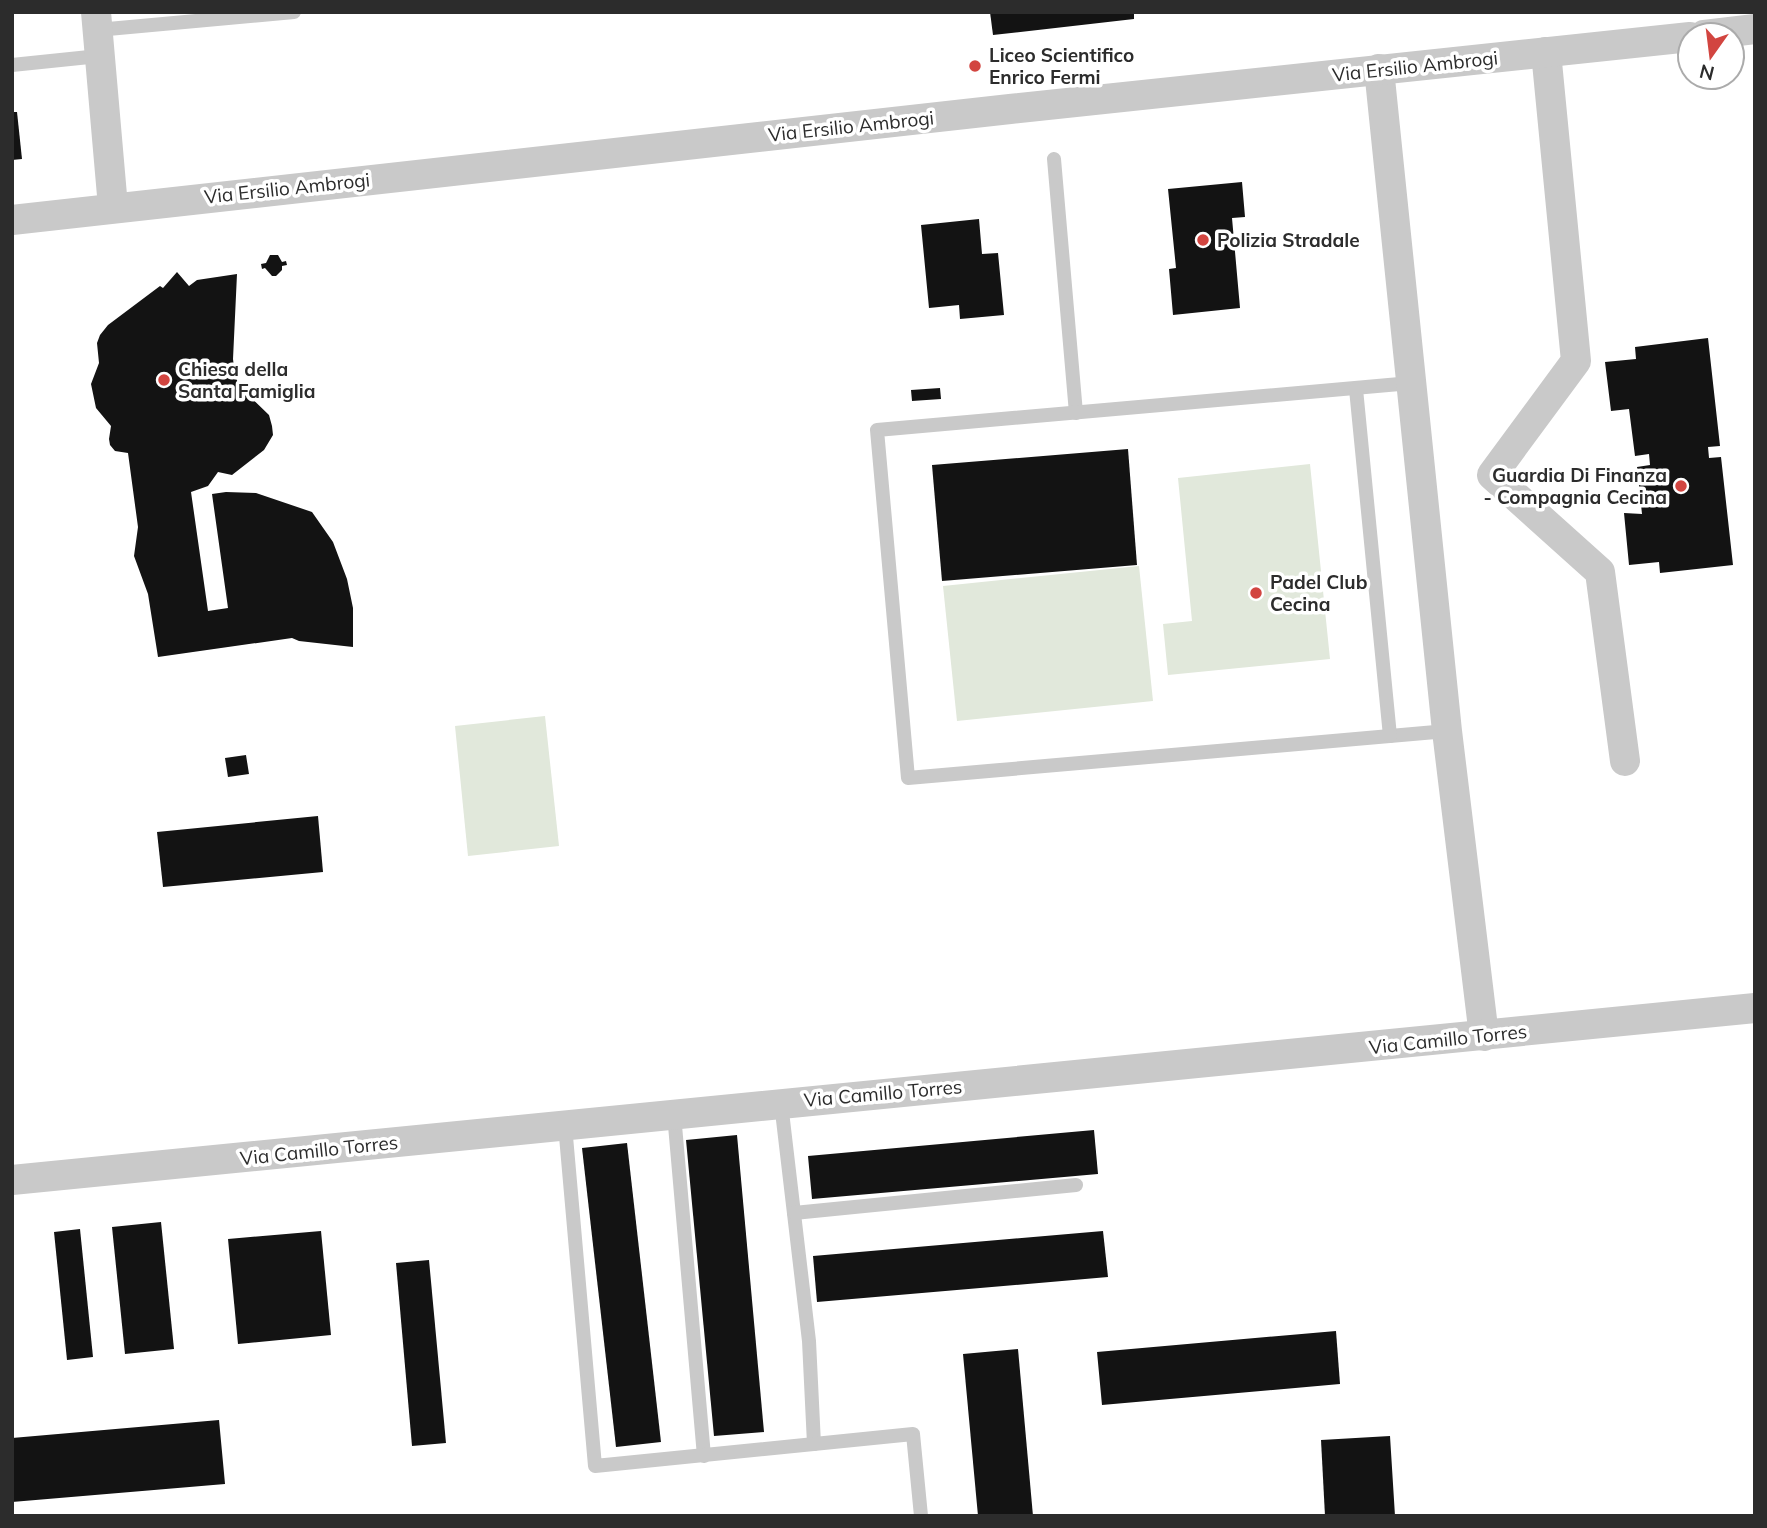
<svg xmlns="http://www.w3.org/2000/svg" width="1767" height="1528" viewBox="0 0 1767 1528" font-family="Mulish,sans-serif">
<rect width="100%" height="100%" fill="#fff"/>
<g fill="#e1e8db">
<polygon points="1310,464 1330,659 1168,675 1163,624 1192,621 1178,478"/>
<polygon points="1139,566 1153,701 957,721 943,586"/>
<polygon points="545,716 559,846 468,856 455,726"/>
</g>
<g fill="#131313">
<polygon points="990,12 1134,12 1134,19 993,35"/>
<polygon points="12,112 17,112 22,159 12,160"/>
<polygon points="1242,182 1245,217 1232,218 1240,308 1173,315 1169,269 1176,268 1168,189"/>
<polygon points="979,219 982,254 998,253 1004,315 960,319 959,305 929,308 921,225"/>
<polygon points="270,255 278,255 282,262 286,261 287,265 282,266 282,270 276,276 272,276 265,268 262,269 261,264 266,263"/>
<polygon points="177,272 189,286 197,280 237,274 233,359 235,376 240,387 269,415 272,426 273,435 264,450 232,475 218,472 208,486 191,492 208,611 228,608 212,494 226,492 256,493 312,512 333,542 347,579 353,608 353,647 299,641 292,638 158,657 148,594 134,556 138,527 128,453 115,451 110,445 109,439 111,426 96,408 91,384 99,363 97,343 100,335 108,325 160,286 163,288"/>
<polygon points="1708,338 1720,446 1708,447 1709,458 1721,457 1733,565 1660,573 1659,562 1629,565 1624,513 1642,514 1637,467 1650,465 1649,454 1635,456 1629,409 1611,411 1605,362 1636,359 1635,347"/>
<polygon points="940,388 941,399 912,401 911,390"/>
<polygon points="1128,449 1137,565 942,581 932,465"/>
<polygon points="246,755 249,774 228,777 225,758"/>
<polygon points="318,816 323,872 163,887 157,832"/>
<polygon points="1094,1130 1098,1174 812,1199 808,1156"/>
<polygon points="737,1135 764,1432 714,1436 686,1140"/>
<polygon points="627,1143 661,1442 616,1447 582,1148"/>
<polygon points="161,1222 174,1349 125,1354 112,1227"/>
<polygon points="80,1229 93,1357 67,1360 54,1232"/>
<polygon points="321,1231 331,1335 238,1344 228,1239"/>
<polygon points="1103,1231 1108,1277 817,1302 813,1256"/>
<polygon points="429,1260 446,1443 412,1446 396,1263"/>
<polygon points="1336,1331 1340,1384 1102,1405 1097,1352"/>
<polygon points="1018,1349 1033,1516 978,1516 963,1354"/>
<polygon points="219,1420 225,1484 12,1502 12,1438"/>
<polygon points="1390,1436 1395,1516 1325,1516 1321,1440"/>
</g>
<g fill="none" stroke-linecap="round" stroke-linejoin="round">
<g stroke="#c9c9c9" stroke-width="14">
<polyline points="97,30 294,12"/>
<polyline points="12,65 99,56"/>
<polyline points="1054,159 1076,413"/>
<polyline points="1411,383 877,430 908,778 1447,731"/>
<polyline points="1356,389 1390,736"/>
<polyline points="781,1103 809,1341 814,1444"/>
<polyline points="674,1114 704,1456"/>
<polyline points="565,1125 595,1466 913,1434 921,1516"/>
<polyline points="794,1213 1076,1185"/>
</g>
<g stroke="#c9c9c9" stroke-width="30">
<polyline points="96,12 113,207"/>
<polyline points="1704,35 1755,29"/>
<polyline points="1546,52 1576,361 1492,475 1600,572 1625,761"/>
<polyline points="1379,69 1447,731 1484,1036"/>
<polyline points="12,220 1010,109 1690,37"/>
<polyline points="12,1180 1755,1008"/>
</g>
</g>
<g fill="#d24540" stroke="#fff" stroke-width="2.5">
<circle cx="975" cy="66" r="7"/>
<circle cx="1203" cy="240" r="7"/>
<circle cx="164" cy="380" r="7"/>
<circle cx="1681" cy="486" r="7"/>
<circle cx="1256" cy="593" r="7"/>
</g>
<g text-anchor="middle" stroke-width="7" stroke-linejoin="round" paint-order="stroke">
<g font-size="19" font-weight="bold" fill="#2c2c2c" stroke="#fff" text-anchor="start">
<text x="989" y="62">Liceo Scientifico<tspan x="989" dy="22">Enrico Fermi</tspan></text>
<text x="1217" y="247">Polizia Stradale</text>
<text x="178" y="376">Chiesa della<tspan x="178" dy="22">Santa Famiglia</tspan></text>
<text x="1667" y="482" text-anchor="end">Guardia Di Finanza<tspan x="1667" dy="22">- Compagnia Cecina</tspan></text>
<text x="1270" y="589">Padel Club<tspan x="1270" dy="22">Cecina</tspan></text>
</g>
<g font-size="19" fill="#2c2c2c" stroke="#fff">
<text transform="translate(1415 66) rotate(-6)" y="7">Via Ersilio Ambrogi</text>
<text transform="translate(851 126) rotate(-6)" y="7">Via Ersilio Ambrogi</text>
<text transform="translate(287 188) rotate(-6)" y="7">Via Ersilio Ambrogi</text>
<text transform="translate(1448 1039) rotate(-6)" y="7">Via Camillo Torres</text>
<text transform="translate(883 1093) rotate(-5)" y="7">Via Camillo Torres</text>
<text transform="translate(319 1150) rotate(-6)" y="7">Via Camillo Torres</text>
</g>
</g>
<rect width="1767" height="1528" fill="none" stroke="#2c2c2c" stroke-width="28"/>
<g transform="translate(1711 56) rotate(194)"><circle r="33" fill="#ffffff" stroke="#ababab" stroke-width="2"/>
<path d="M0-5L12 26L0 18L-12 26Z" fill="#d24540"/>
<text y="-10" font-size="19" font-weight="bold" text-anchor="middle" fill="#2c2c2c">N</text>
</g>
</svg>
